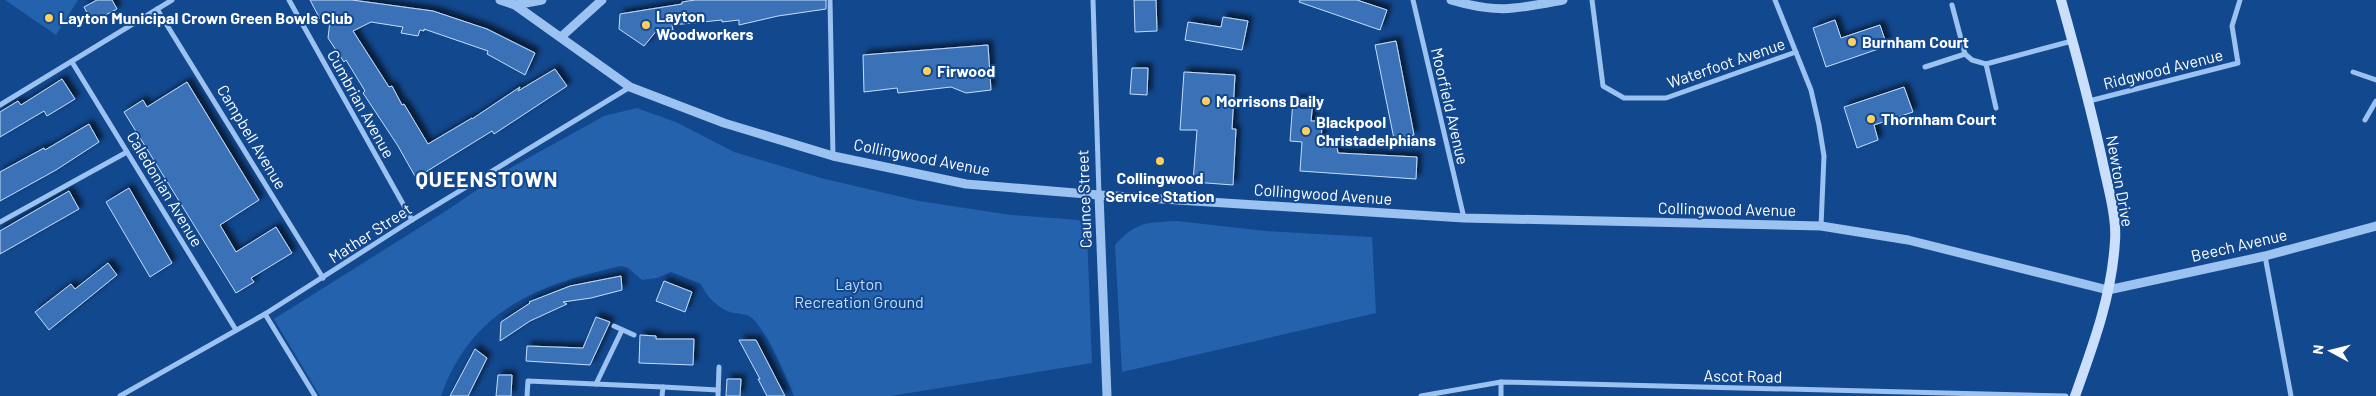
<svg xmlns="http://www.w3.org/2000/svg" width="2376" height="396" viewBox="0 0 2376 396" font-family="Barlow,sans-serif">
<defs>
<filter id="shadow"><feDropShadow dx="4.5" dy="-4.5" stdDeviation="2.5" flood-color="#0009"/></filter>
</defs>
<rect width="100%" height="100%" fill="#12488e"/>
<g fill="#2462ad">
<polygon points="5,0 78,0 56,35"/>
<path d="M637 108 678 123 734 152 821 178 919 201 1011 215 1079 220 1087 232 1092 363 891 396H794C783 371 772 342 755 321 750 314 742 314 734 313 719 310 706 296 701 284L671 272 657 278 642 280 628 268 621 266C538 285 472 309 441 396H320L274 319 449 209 503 172 604 116Z"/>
<path d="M1177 221 1266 231 1372 237 1376 313 1122 372 1115 245C1137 221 1146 223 1177 221Z"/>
</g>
<g fill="#3b72b7" stroke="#c2ddfd" filter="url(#shadow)">
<polygon points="97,0 112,0 117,9 92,22 84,7"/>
<polygon points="310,0 352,0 433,11 487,29 535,53 525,75 487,54 488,51 424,29 424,31 420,30 418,36 401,33 403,27 371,22 353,31 389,87 392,86 402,105 404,104 428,144 472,118 472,119 520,87 518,91 555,69 567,86 494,134 492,131 416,178 398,146 363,93 365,91 346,60 344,62 328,38 330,21 320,19"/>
<polygon points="695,0 826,0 826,9 778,16 739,25 739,20 722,22 722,20 672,25 673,30 658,29 644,46 619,29 620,14 682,4 682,2"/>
<polygon points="1134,0 1156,0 1157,31 1135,32"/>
<polygon points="1300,0 1357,0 1387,10 1380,30 1299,2"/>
<polygon points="1223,17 1248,21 1242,50 1185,40 1188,22 1221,27"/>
<polygon points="1835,20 1841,38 1880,25 1887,46 1826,67 1813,28"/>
<polygon points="1396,41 1414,135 1394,139 1375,45"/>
<polygon points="988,45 991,90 966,93 951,87 898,93 897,88 864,92 863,55"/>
<polygon points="1132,68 1148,68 1147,95 1130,94"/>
<polygon points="1184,72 1235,75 1232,129 1236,129 1233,185 1193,182 1197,130 1180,130"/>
<polygon points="62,79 75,99 47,116 44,111 0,137 0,112 18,101 21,105"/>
<polygon points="187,82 259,200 220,225 236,252 276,227 292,253 251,278 254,282 236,293 124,112 143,100 147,107"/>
<polygon points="1904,87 1913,112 1874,125 1878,140 1857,148 1844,107"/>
<polygon points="1293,100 1313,101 1311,121 1322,121 1321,146 1337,147 1338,153 1417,157 1416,179 1300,171 1302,142 1290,141"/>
<polygon points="89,124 99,142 56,170 0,201 0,172 44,148 45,150"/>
<polygon points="129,188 172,263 150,277 106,202"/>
<polygon points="69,191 79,209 0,254 0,231"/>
<polygon points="108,263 117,275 49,330 35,312 71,284 75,289"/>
<polygon points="621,276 622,290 591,298 563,302 567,304 530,321 500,341 501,322 530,303 529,302 570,286"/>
<polygon points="664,281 692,292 685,312 656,301"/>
<polygon points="596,317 610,322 590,365 526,361 527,346 583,348"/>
<polygon points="640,335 656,336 656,339 694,339 693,365 639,363"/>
<polygon points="739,340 756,340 785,396 767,396 758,379 760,379"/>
<polygon points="475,349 487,358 468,396 450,396"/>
<polygon points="498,375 512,375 511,396 496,396"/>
<polygon points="727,379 741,379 740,396 726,396"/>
</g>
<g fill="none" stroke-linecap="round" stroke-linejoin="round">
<g stroke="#9bc2f1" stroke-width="5">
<polyline points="289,0 412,220"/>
<polyline points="830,0 833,156"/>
<polyline points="1093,0 1099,195"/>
<polyline points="1413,0 1464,218"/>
<polyline points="1592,0 1603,86 1624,98 1666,98 1796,52"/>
<polyline points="1775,0 1811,90 1819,125 1824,156 1821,226"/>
<polyline points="1952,5 1965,54"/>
<polyline points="157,9 323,278"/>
<polyline points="72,62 236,330"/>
<polyline points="1986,64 1996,108"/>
<polyline points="1925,67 1965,54 1972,60 1986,64 2072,41"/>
<polyline points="2353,72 2376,80"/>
<polyline points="2089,101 2238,63 2232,26 2240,0"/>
<polyline points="0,105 172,0"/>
<polyline points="2365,120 2376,101"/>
<polyline points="0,222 127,152"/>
<polyline points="2265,256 2291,396"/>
<polyline points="265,314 315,396"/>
<polyline points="614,326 634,335"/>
<polyline points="596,384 622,330"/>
<polyline points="663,387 718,390"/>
<polyline points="120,396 265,314 412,220 630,87"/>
<polyline points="527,396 528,381 663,387 662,396"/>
<polyline points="718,396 719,367"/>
<polyline points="1421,396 1501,382 2066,396"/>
<polyline points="1501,396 1501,382"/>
</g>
<g stroke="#9bc2f1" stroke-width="9">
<polyline points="500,0 515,5 630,87 724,123 833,156 966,184 1099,195 1464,218 1821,226 1908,240 2108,290 2265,256 2376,226"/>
<path d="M1451 0C1498 14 1516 9 1563 0"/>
<polyline points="515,5 542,0"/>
<polyline points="561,37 602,0"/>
<polyline points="1099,195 1107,396"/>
</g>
<path stroke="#cadffc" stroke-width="10" d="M2061 0C2076 53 2090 105 2102 159 2107 184 2117 216 2115 241 2112 295 2093 346 2075 396"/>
</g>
<g fill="#ffd05c" stroke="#12488e" stroke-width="2">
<circle cx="49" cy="18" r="5"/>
<circle cx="646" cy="25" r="5"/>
<circle cx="1852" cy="42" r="5"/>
<circle cx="927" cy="71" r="5"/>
<circle cx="1206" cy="101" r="5"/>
<circle cx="1871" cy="119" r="5"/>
<circle cx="1306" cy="131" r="5"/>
<circle cx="1160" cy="161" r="5"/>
</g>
<g text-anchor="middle" stroke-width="4" stroke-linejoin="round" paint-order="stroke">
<g font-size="16" font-weight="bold" fill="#fff" stroke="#12488e" text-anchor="start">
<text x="656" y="22">Layton<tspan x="656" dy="18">Woodworkers</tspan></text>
<text x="59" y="24">Layton Municipal Crown Green Bowls Club</text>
<text x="1862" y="48">Burnham Court</text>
<text x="937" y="77">Firwood</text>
<text x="1216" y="107">Morrisons Daily</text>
<text x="1881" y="125">Thornham Court</text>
<text x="1316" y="128">Blackpool<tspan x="1316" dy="18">Christadelphians</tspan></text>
<text x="1160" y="184" text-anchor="middle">Collingwood<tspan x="1160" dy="18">Service Station</tspan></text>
</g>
<g font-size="16" fill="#fff" stroke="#12488e">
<text transform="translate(1726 63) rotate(-19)" y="6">Waterfoot Avenue</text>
<text transform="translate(2163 69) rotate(-14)" y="6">Ridgwood Avenue</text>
<text transform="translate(361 104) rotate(61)" y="6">Cumbrian Avenue</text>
<text transform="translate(1450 106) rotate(77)" y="6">Moorfield Avenue</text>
<text transform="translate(252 137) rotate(59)" y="6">Campbell Avenue</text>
<text transform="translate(922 157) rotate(11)" y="6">Collingwood Avenue</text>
<text transform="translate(2120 181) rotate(80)" y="6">Newton Drive</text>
<text transform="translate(165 189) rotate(59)" y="6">Caledonian Avenue</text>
<text transform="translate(1323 194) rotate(4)" y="6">Collingwood Avenue</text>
<text transform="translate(1084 199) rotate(-92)" y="6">Caunce Street</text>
<text transform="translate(1727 209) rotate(1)" y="6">Collingwood Avenue</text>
<text transform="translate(370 233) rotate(-33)" y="6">Mather Street</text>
<text transform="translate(2239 245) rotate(-13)" y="6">Beech Avenue</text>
<text transform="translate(1743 376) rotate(1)" y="6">Ascot Road</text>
</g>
<g font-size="16" fill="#c2ddfd" stroke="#12488e">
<text x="859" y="290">Layton<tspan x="859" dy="18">Recreation Ground</tspan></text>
</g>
<g font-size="21" font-weight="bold" letter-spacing="1" fill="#fff" stroke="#12488e">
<text x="487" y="187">QUEENSTOWN</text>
</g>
</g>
<g transform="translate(2331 351) rotate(277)" stroke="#12488e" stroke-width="4" paint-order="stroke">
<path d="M0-4L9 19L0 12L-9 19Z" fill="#ffffff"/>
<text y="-8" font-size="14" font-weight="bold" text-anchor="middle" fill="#ffffff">N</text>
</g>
</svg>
